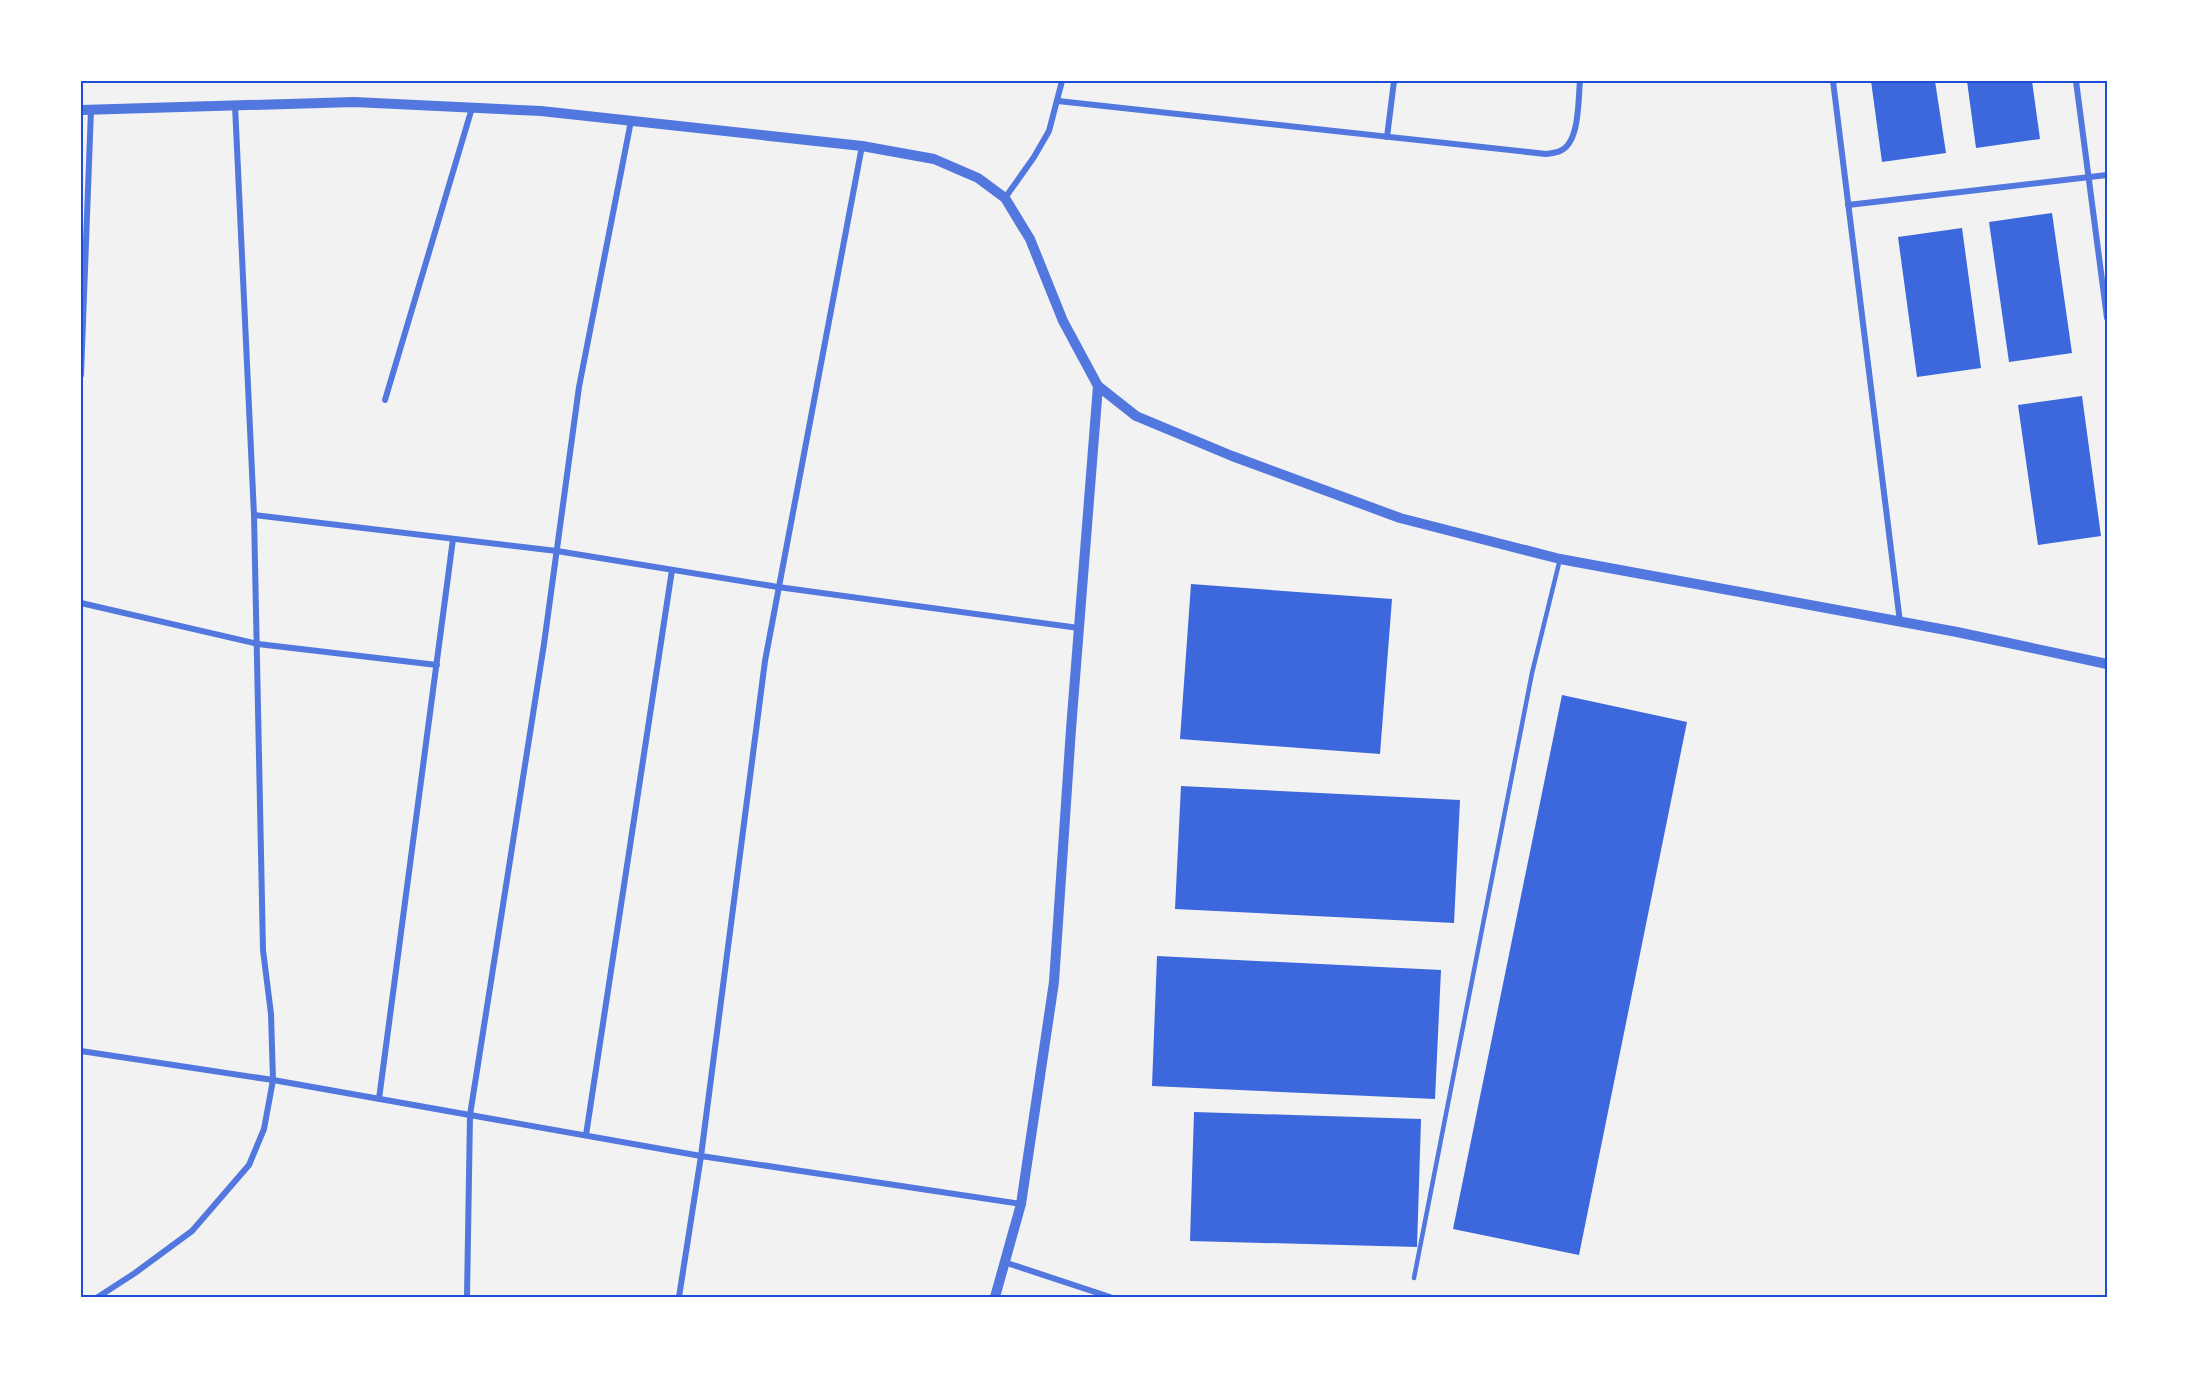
<svg xmlns="http://www.w3.org/2000/svg" width="2188" height="1378" viewBox="0 0 2188 1378" font-family="'Work Sans',sans-serif">
<rect width="100%" height="100%" fill="#f2f2f2"/>
<g fill="#3d67dc">
<polygon points="1871,81 1935,81 1946,153 1882,162"/>
<polygon points="1967,81 2032,81 2040,139 1976,148"/>
<polygon points="2052,213 2072,353 2009,362 1989,222"/>
<polygon points="1962,228 1981,368 1917,377 1898,237"/>
<polygon points="2082,396 2101,536 2038,545 2018,405"/>
<polygon points="1191,584 1392,599 1380,754 1180,739"/>
<polygon points="1562,695 1687,722 1579,1255 1453,1229"/>
<polygon points="1181,786 1460,800 1454,923 1175,909"/>
<polygon points="1157,956 1441,970 1435,1099 1152,1086"/>
<polygon points="1194,1112 1421,1119 1417,1247 1190,1241"/>
</g>
<g fill="none" stroke-linecap="round" stroke-linejoin="round">
<polyline stroke="#5277de" stroke-width="4.5" points="1414,1278 1532,673 1560,559"/>
<g stroke="#5277de" stroke-width="6">
<polyline points="1833,81 1900,622"/>
<polyline points="2076,81 2107,318"/>
<path d="M1058 101 1546 154C1550 153 1556 153 1560 151 1580 143 1578 100 1580 81"/>
<polyline points="1387,137 1394,81"/>
<polyline points="1005,198 1034,157 1049,131 1062,81"/>
<polyline points="1848,205 2107,175"/>
<polyline points="81,375 91,110"/>
<polyline points="385,400 472,108"/>
<polyline points="254,515 557,551 778,587 1079,628"/>
<polyline points="81,603 258,644 437,665"/>
<polyline points="81,1051 273,1080 701,1156 1021,1204"/>
<polyline points="379,1099 453,539"/>
<polyline points="586,1135 672,570"/>
<polyline points="1004,1262 1110,1297"/>
<polyline points="98,1297 135,1273 192,1231 249,1165 264,1129 273,1080 271,1014 263,950 254,515 235,105"/>
<polyline points="467,1297 470,1115 544,644 579,387 631,121"/>
<polyline points="679,1297 701,1156 765,661 862,146"/>
</g>
<g stroke="#5277de" stroke-width="10">
<polyline points="81,110 354,102 541,111 862,146 934,159 978,178 1005,198 1030,239 1063,321 1098,386 1136,416 1232,456 1400,518 1560,559 1957,632 2107,664"/>
<polyline points="995,1297 1021,1204 1054,982 1071,729 1098,386"/>
</g>
</g>
<rect width="2188" height="1378" fill="none" stroke="#ffffff" stroke-width="165"/>
<rect x="82" y="82" width="2024" height="1214" fill="none" stroke="#1d4ed8" stroke-width="2"/>
</svg>
